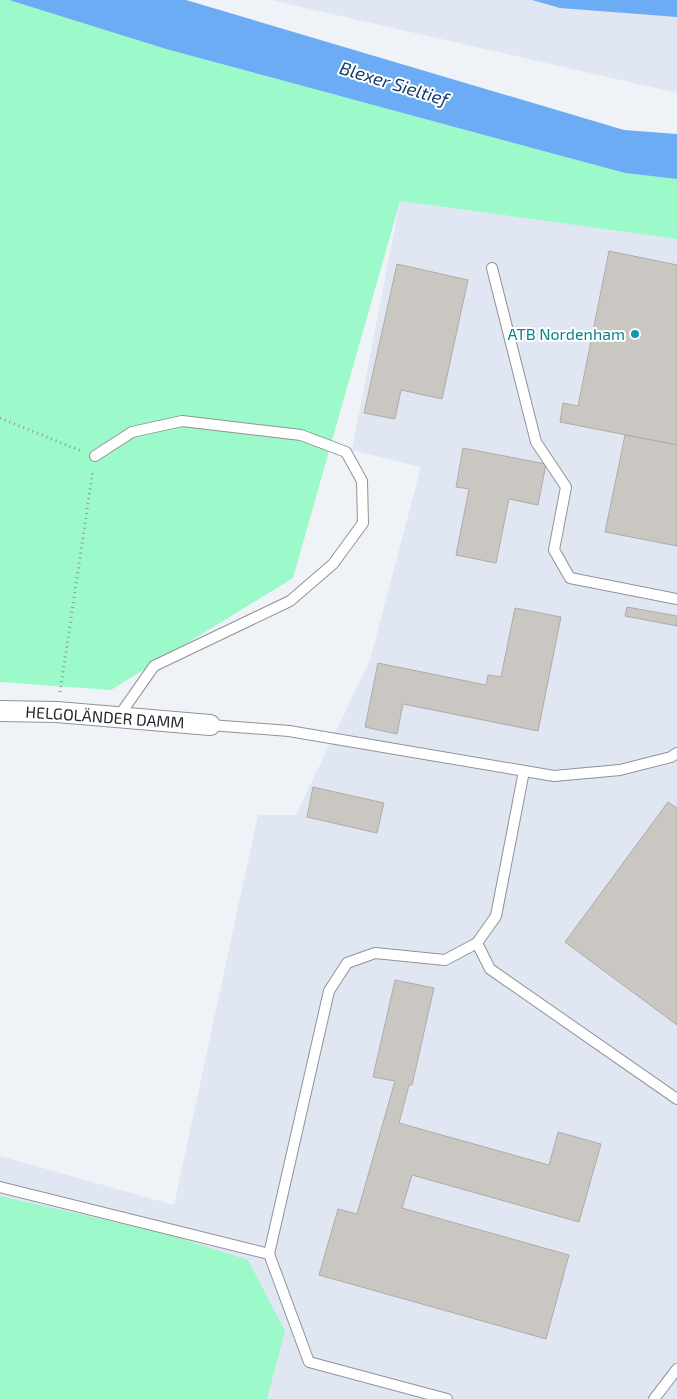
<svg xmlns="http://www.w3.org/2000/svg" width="677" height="1399" viewBox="0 0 677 1399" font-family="'Exo 2',sans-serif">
<rect width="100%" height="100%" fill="#eff2f7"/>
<g fill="#e0e7f2">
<polygon points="271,0 677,0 677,93"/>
<polygon points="400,201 677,239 677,1399 0,1399 0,1156 174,1205 258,815 296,815 370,660 421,467 352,450"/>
</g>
<g fill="#9cf9ca">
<polygon points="0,0 9,0 166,49 625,173 677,179 677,239 400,201 293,578 111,690 0,682"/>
<polygon points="0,1196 167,1234 248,1260 285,1331 267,1399 0,1399"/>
</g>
<g fill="#6cacf5">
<polygon points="9,0 186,0 624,130 677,134 677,179 625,173 166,49"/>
<polygon points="532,0 677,0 677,17 560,8"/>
</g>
<g fill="#cac6c2" stroke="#afaba8">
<polygon points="609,251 677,265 677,445 560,422 563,403 578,406"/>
<polygon points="397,264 468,280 442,399 401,390 395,419 364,413"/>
<polygon points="625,435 677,445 677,546 605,532"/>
<polygon points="463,448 546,464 538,505 509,499 496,563 456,555 469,489 456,487"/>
<polygon points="627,607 677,616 677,626 625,616"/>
<polygon points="515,608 561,617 538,731 403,704 397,734 365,727 378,663 486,685 488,675 501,677"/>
<polygon points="313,787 384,803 377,833 307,817"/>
<polygon points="668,802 677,808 677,1025 565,942"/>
<polygon points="395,980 434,988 412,1085 409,1085 399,1123 549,1165 558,1132 601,1144 579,1222 412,1175 402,1208 569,1255 546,1339 319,1275 338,1209 357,1214 395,1081 373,1077"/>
</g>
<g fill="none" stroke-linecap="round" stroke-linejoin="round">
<defs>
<g id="lane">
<polyline points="492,268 536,442 566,487 554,550 570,578 677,599"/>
<polyline points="95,456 132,432 182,421 301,435 346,452 362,481 363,523 333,564 290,601 154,666 119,716"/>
<polyline points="210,725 289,731 554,776 620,770 671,757 677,753"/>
<polyline points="477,943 490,969 677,1099"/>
<polyline points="0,1187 269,1254 309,1362 447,1399"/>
<polyline points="269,1254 329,991 347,963 375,953 445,960 477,943 496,916 524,771"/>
<polyline points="654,1399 677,1369"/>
</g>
<polyline id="street" points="0,711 57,712 210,725"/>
</defs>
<use href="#lane" stroke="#909397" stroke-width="12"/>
<use href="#street" stroke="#909397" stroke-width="22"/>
<g stroke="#94969a" stroke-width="3" stroke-dasharray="1 4" stroke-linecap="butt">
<polyline points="0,418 81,451"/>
<polyline points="60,692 93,470"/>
</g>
<use href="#lane" stroke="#fff" stroke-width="10"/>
<use href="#street" stroke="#fff" stroke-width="20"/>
</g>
<circle fill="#0f9aa8" stroke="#fff" stroke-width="2" cx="635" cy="334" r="5"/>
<g text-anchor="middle" stroke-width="4" stroke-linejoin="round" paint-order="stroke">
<g font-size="16" fill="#0d838f" stroke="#fff" text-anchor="end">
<text x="625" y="340">ATB Nordenham</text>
</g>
<g font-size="16" fill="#262729" stroke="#fff">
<text transform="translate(105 717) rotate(4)" y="6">HELGOLÄNDER DAMM</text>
</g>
<g font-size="18" font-style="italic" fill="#103d6b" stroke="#fff">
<text transform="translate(394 84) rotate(17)" y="6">Blexer Sieltief</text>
</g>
</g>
</svg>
